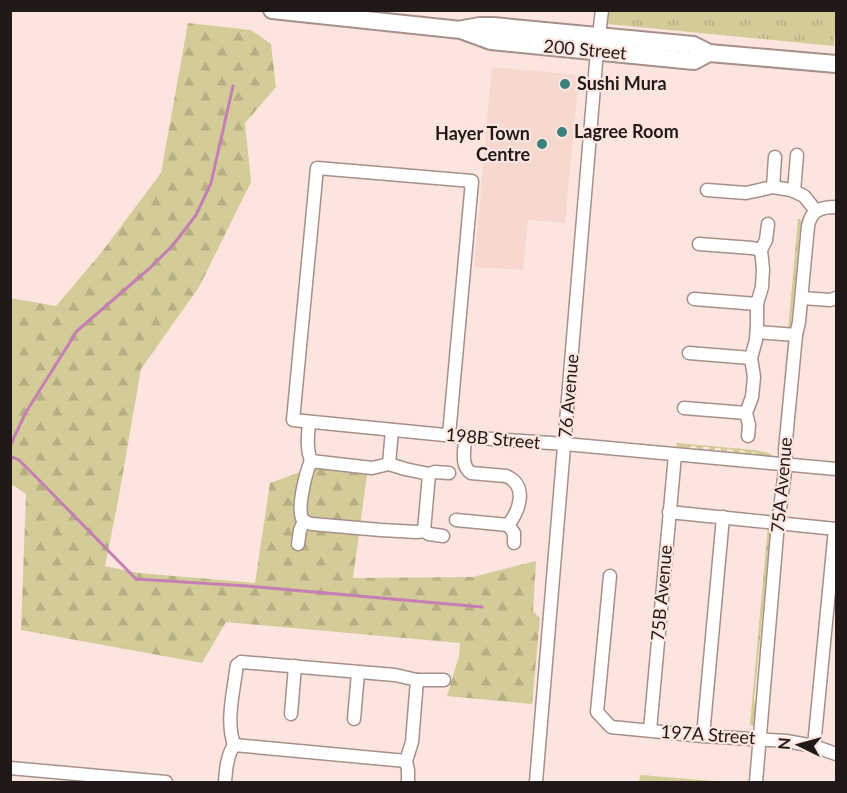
<svg xmlns="http://www.w3.org/2000/svg" width="847" height="793" viewBox="0 0 847 793" font-family="Lato,sans-serif">
<defs>
<pattern id="grass-tufts" width="24" height="20" patternUnits="userSpaceOnUse" patternTransform="scale(1.5)"><rect width="24" height="20" fill="#d4cc98"/><path d="M3 7l-1-3M5 7V3M7 7l1-3M15 17l-1-3M17 17v-4M19 17l1-3" fill="none" stroke="#b6af82"/></pattern>
<pattern id="forest-firs" width="22" height="20" patternUnits="userSpaceOnUse" patternTransform="scale(1.5)"><rect width="22" height="20" fill="#d4cc98"/><path d="M5 1l3.5 6h-7zM16 11l3.5 6h-7z" fill="#b6af82"/></pattern>
</defs>
<rect width="100%" height="100%" fill="#fbe5de"/>
<polygon fill="#f7d8cf" points="492,67 579,75 565,223 528,220 523,270 474,267"/>
<g fill="url(#grass-tufts)">
<polygon points="607,10 836,11 834,46 608,24"/>
<polygon points="798,219 801,220 791,328 788,330"/>
<polygon points="677,443 755,450 769,453 774,458 756,456 757,454 752,452 751,454 745,453 745,451 740,450 739,453 733,452 733,450 727,449 727,452 721,451 720,448 715,448 715,451 709,450 709,447 703,447 703,449 697,449 696,446 691,446 690,448 677,447"/>
<polygon points="768,525 771,527 754,700 757,712 754,727 750,724"/>
</g>
<g fill="url(#forest-firs)">
<polygon points="188,23 251,30 271,44 276,87 245,123 251,182 199,287 141,369 118,501 105,566 139,573 255,583 270,483 311,468 367,475 353,578 473,577 536,561 533,611 540,618 532,704 447,696 459,656 460,643 226,622 202,663 21,630 26,494 11,484 10,298 56,306 101,253 161,173"/>
<polygon points="640,775 727,782 639,782"/>
</g>
<g fill="none" stroke-linecap="round" stroke-linejoin="round">
<g stroke="#c67fb4" stroke-width="3">
<polyline points="10,446 26,412 77,331 151,267 173,245 196,215 211,183 233,86"/>
<polyline points="10,456 19,460 38,479 136,579 247,586 482,607"/>
</g>
<defs>
<g id="minor">
<polyline points="773,187 775,157"/>
<polyline points="707,190 746,193 773,187 791,190 804,196 816,211"/>
<polyline points="794,191 797,155"/>
<polyline points="699,244 752,248 761,250"/>
<polyline points="802,298 830,300 836,298"/>
<polyline points="694,299 757,304"/>
<polyline points="757,332 796,335"/>
<polyline points="689,353 751,358"/>
<polyline points="684,408 746,413"/>
<path d="M309 422C308 436 306 448 311 461"/>
<path d="M392 430 389 464 372 468 311 461C306 472 296 510 303 520 305 522 311 524 312 524L381 530 417 532 424 531 429 534 443 536"/>
<polyline points="449,435 472,181 317,168 293,420 465,437 565,444 836,469"/>
<polyline points="748,436 749,425 746,413 752,397 754,377 751,358 756,340 757,323 757,304 762,287 763,269 761,250 766,240 768,224"/>
<polyline points="389,464 405,469 429,474"/>
<polyline points="669,512 836,529"/>
<path d="M456 520 508 525C520 510 528 485 506 476L471 473C460 465 465 450 465 437"/>
<polyline points="508,525 514,533 514,543"/>
<polyline points="424,531 429,474 435,472 449,473"/>
<polyline points="298,544 300,530 304,521"/>
<polyline points="610,576 597,712 611,727 703,736 786,741 814,746 836,754"/>
<polyline points="291,714 295,666"/>
<polyline points="354,719 358,673"/>
<polyline points="650,730 675,455"/>
<polyline points="703,736 723,517"/>
<path d="M234 745C226 721 233 695 236 671L237 665 241 662 395 675 417 680H444"/>
<polyline points="814,746 835,529"/>
<polyline points="10,768 166,782"/>
<path d="M225 782C226 769 227 756 234 745L406 761"/>
<polyline points="408,782 408,770 406,761 412,742 417,680"/>
<polyline points="536,782 597,51 602,10"/>
<path d="M756 782 778 523 786 464 785 450 796 335 799 322 808 226C811 210 821 207 836 207"/>
</g>
<g id="major">
<polyline points="272,10 461,30 491,41 694,61 709,53"/>
<polyline points="463,29 480,26 493,26 693,45 709,53 836,64"/>
</g>
</defs>
<use href="#minor" stroke="#a5908a" stroke-width="15"/>
<use href="#major" stroke="#a5908a" stroke-width="20"/>
<use href="#minor" stroke="#fff" stroke-width="12"/>
<use href="#major" stroke="#fff" stroke-width="16"/>
</g>
<g fill="#398280" stroke="#fbe5de" stroke-width="2">
<circle cx="565" cy="84" r="6"/>
<circle cx="562" cy="132" r="6"/>
<circle cx="542" cy="144" r="6"/>
</g>
<g text-anchor="middle" stroke-width="4.5" stroke-linejoin="round" paint-order="stroke">
<g font-size="18" fill="#211917" stroke="#fbe5de">
<text transform="translate(585 50) rotate(5)" y="6">200 Street</text>
<text transform="translate(569 396) rotate(-85)" y="6">76 Avenue</text>
<text transform="translate(493 439) rotate(5)" y="6">198B Street</text>
<text transform="translate(782 485) rotate(-85)" y="6">75A Avenue</text>
<text transform="translate(662 593) rotate(-85)" y="6">75B Avenue</text>
<text transform="translate(708 735) rotate(4)" y="6">197A Street</text>
</g>
<g font-size="18" font-weight="bold" fill="#211917" stroke="#fbe5de" text-anchor="start">
<text x="577" y="90">Sushi Mura</text>
<text x="574" y="138">Lagree Room</text>
<text x="530" y="140" text-anchor="end">Hayer Town<tspan x="530" dy="21">Centre</tspan></text>
</g>
</g>
<rect width="847" height="793" fill="none" stroke="#211917" stroke-width="24"/>
<g transform="translate(799 745) rotate(275)" stroke="#fbe5de" stroke-width="4.5" paint-order="stroke">
<path d="M0-4.5L10 22L0 15L-10 22Z" fill="#211917"/>
<text y="-9" font-size="16" font-weight="bold" text-anchor="middle" fill="#211917">N</text>
</g>
</svg>
